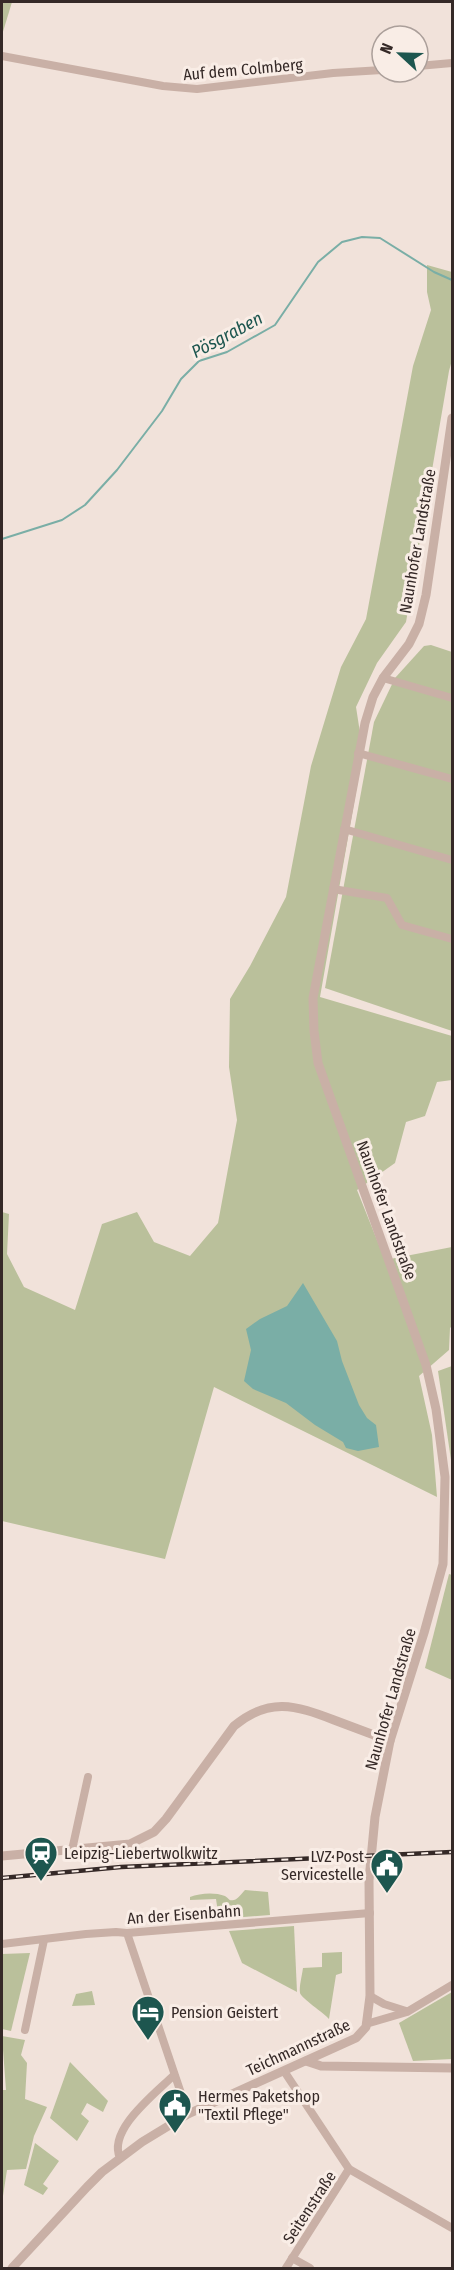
<svg xmlns="http://www.w3.org/2000/svg" width="454" height="2270" viewBox="0 0 454 2270" font-family="'Fira Sans Condensed',sans-serif">
<rect width="100%" height="100%" fill="#f1e2da"/>
<g fill="#bac09b">
<polygon points="2,2 12,2 2,35"/>
<polygon points="427,265 452,272 452,360 449,371 406,622 377,663 356,707 363,752 320,997 452,1036 452,1080 437,1082 425,1116 406,1122 395,1163 357,1190 385,1260 452,1247 452,1326 450,1328 449,1350 419,1376 432,1435 437,1497 214,1387 165,1559 2,1521 2,1212 9,1214 7,1254 24,1287 75,1310 102,1224 137,1212 154,1242 190,1256 218,1223 237,1120 229,1067 230,999 250,966 286,897 311,766 341,667 366,619 413,366 431,310 427,292"/>
<polygon points="431,645 452,652 452,1031 325,988 374,722 395,678 424,646"/>
<polygon points="452,1366 452,1467 438,1371"/>
<polygon points="449,1574 452,1575 452,1680 425,1668"/>
<path d="M245 1890 268 1892 270 1915 219 1919 216 1899 190 1900V1897C200 1893 215 1892 225 1896 230 1899 228 1901 234 1900 238 1899 242 1893 245 1890Z"/>
<polygon points="294,1926 297,1992 242,1963 229,1931"/>
<path d="M342 1952V1973L336 1975 329 2019C324 2013 301 1998 300 1993 299 1986 302 1976 303 1968L322 1967V1953Z"/>
<polygon points="30,1953 11,2031 2,2029 2,1954"/>
<polygon points="92,1991 95,2005 72,2006 76,1994"/>
<polygon points="452,1992 452,2059 413,2061 399,2023"/>
<polygon points="2,2036 25,2040 21,2055 27,2063 25,2099 47,2107 34,2136 26,2169 7,2170 3,2196 2,2090 6,2090"/>
<polygon points="70,2062 108,2101 103,2112 87,2103 81,2114 89,2121 77,2141 50,2118"/>
<polygon points="35,2143 59,2161 43,2184 48,2188 43,2195 24,2185"/>
</g>
<polygon fill="#7aaea6" points="303,1283 337,1341 342,1361 359,1405 367,1418 376,1425 379,1447 358,1451 346,1448 343,1442 315,1425 286,1403 253,1389 244,1381 251,1350 246,1329 260,1319 287,1306"/>
<g fill="none" stroke-linecap="round" stroke-linejoin="round">
<polyline stroke="#7aaea6" stroke-width="2" points="2,539 62,520 85,505 117,470 162,411 181,379 199,361 227,352 275,325 318,262 342,242 362,237 380,238 434,272 452,280"/>
<g stroke="#c9b0a6" stroke-width="8">
<polyline points="2,56 163,86 197,89 333,73 382,70"/>
<polyline points="418,66 452,63"/>
<polyline points="383,678 452,698"/>
<polyline points="358,753 452,779"/>
<polyline points="344,829 452,860"/>
<polyline points="333,889 387,898 402,925 452,939"/>
<polyline points="72,1850 88,1777"/>
<polyline points="127,1933 188,2114"/>
<polyline points="2,1944 86,1934 116,1932 127,1933 370,1913"/>
<polyline points="370,1996 384,2004 406,2011"/>
<polyline points="366,2024 407,2012 452,1985"/>
<polyline points="25,2030 44,1940"/>
<polyline points="284,2071 349,2169 286,2268"/>
<path d="M120 2158C107 2130 156 2093 174 2075"/>
<polyline points="349,2169 452,2228"/>
<polyline points="292,2258 310,2268"/>
</g>
<g stroke="#c9b0a6" stroke-width="9">
<path d="M2 1856 130 1844 154 1832 166 1819 234 1726C269 1697 295 1705 334 1720 353 1727 371 1734 390 1741"/>
<polyline points="306,2061 321,2066 452,2068"/>
<polyline points="12,2268 87,2187 102,2172 142,2142 188,2114 356,2038 366,2027 370,1996 369,1880 375,1817 390,1741 424,1633 443,1564 445,1477 436,1409 426,1365 318,1063 314,1031 313,998 365,723 373,697 383,678 409,644 419,624 426,595 452,418"/>
</g>
<defs>
<polyline id="rail" points="2,1878 121,1867 452,1852"/>
</defs>
<use href="#rail" stroke="#352927" stroke-width="4.5"/>
<use href="#rail" stroke="#f9ede6" stroke-width="2" stroke-dasharray="7" stroke-linecap="butt"/>
</g>
<defs>
<symbol id="station-pin" viewBox="-11 -11 22 30"><path d="M0 17L-7.5 6A9.5 9.5 0 1 1 7.5 6Z" fill="#1d564f" stroke="#f9ede6"/><path d="M-3-6H3Q5-6 5-4V2Q5 4 3 4L4.5 6H3L1.5 4h-3L-3 6H-4.5L-3 4Q-5 4-5 2V-4Q-5-6-3-6ZM-3.5-4v3h7v-3ZM-3.5 1v1.5H-2V1ZM2 1v1.5H3.5V1Z" fill="#fff"/></symbol>
<symbol id="civic-pin" viewBox="-11 -11 22 30"><path d="M0 17L-7.5 6A9.5 9.5 0 1 1 7.5 6Z" fill="#1d564f" stroke="#f9ede6"/><path d="M-.6-6.5H3V-4.5H.6V-3L4-1V1h2V6H-6V1h2V-1L-.6-3ZM-1.2 2.5V6h2.4V2.5Z" fill="#fff"/></symbol>
<symbol id="hotel-pin" viewBox="-11 -11 22 30"><path d="M0 17L-7.5 6A9.5 9.5 0 1 1 7.5 6Z" fill="#1d564f" stroke="#f9ede6"/><path d="M-6-4.5h1.5V1H6V5H4.5V3h-9V5H-6ZM-4 0a1.8 1.8 0 1 1 3.6 0ZM.5 0V-2.5h3Q6-2.5 6 0Z" fill="#fff"/></symbol>
</defs>
<g fill-rule="evenodd">
<use href="#station-pin" x="22" y="1834" width="38" height="52"/>
<use href="#civic-pin" x="368" y="1846" width="38" height="52"/>
<use href="#hotel-pin" x="129" y="1993" width="38" height="52"/>
<use href="#civic-pin" x="156" y="2086" width="38" height="52"/>
</g>
<g text-anchor="middle" stroke-width="6" stroke-linejoin="round" paint-order="stroke">
<g font-size="16" fill="#352927" stroke="#f9ede6">
<text transform="translate(243 69) rotate(-5)" y="6">Auf dem Colmberg</text>
<text transform="translate(417 541) rotate(-80)" y="6">Naunhofer Landstraße</text>
<text transform="translate(387 1210) rotate(70)" y="6">Naunhofer Landstraße</text>
<text transform="translate(390 1699) rotate(-74)" y="6">Naunhofer Landstraße</text>
<text transform="translate(184 1914) rotate(-4)" y="6">An der Eisenbahn</text>
<text transform="translate(298 2047) rotate(-25)" y="6">Teichmannstraße</text>
<text transform="translate(309 2207) rotate(-57)" y="6">Seitenstraße</text>
</g>
<g font-size="16" fill="#352927" stroke="#f9ede6" text-anchor="start">
<text x="64" y="1859">Leipzig-Liebertwolkwitz</text>
<text x="364" y="1862" text-anchor="end">LVZ Post<tspan x="364" dy="18">Servicestelle</tspan></text>
<text x="171" y="2018">Pension Geistert</text>
<text x="198" y="2102">Hermes Paketshop<tspan x="198" dy="18">"Textil Pflege"</tspan></text>
</g>
<g font-size="18" font-style="italic" fill="#1d564f" stroke="#f9ede6">
<text transform="translate(227 335) rotate(-28)" y="6">Pösgraben</text>
</g>
</g>
<rect width="454" height="2270" fill="none" stroke="#352927" stroke-width="6"/>
<g transform="translate(400 54) rotate(292)"><circle r="28" fill="#f9ede6" stroke="#ab9f9a" stroke-width="1.5"/>
<path d="M0-4.5L10 22L0 15L-10 22Z" fill="#1d564f"/>
<text y="-9" font-size="16" font-weight="bold" text-anchor="middle" fill="#352927">N</text>
</g>
</svg>
